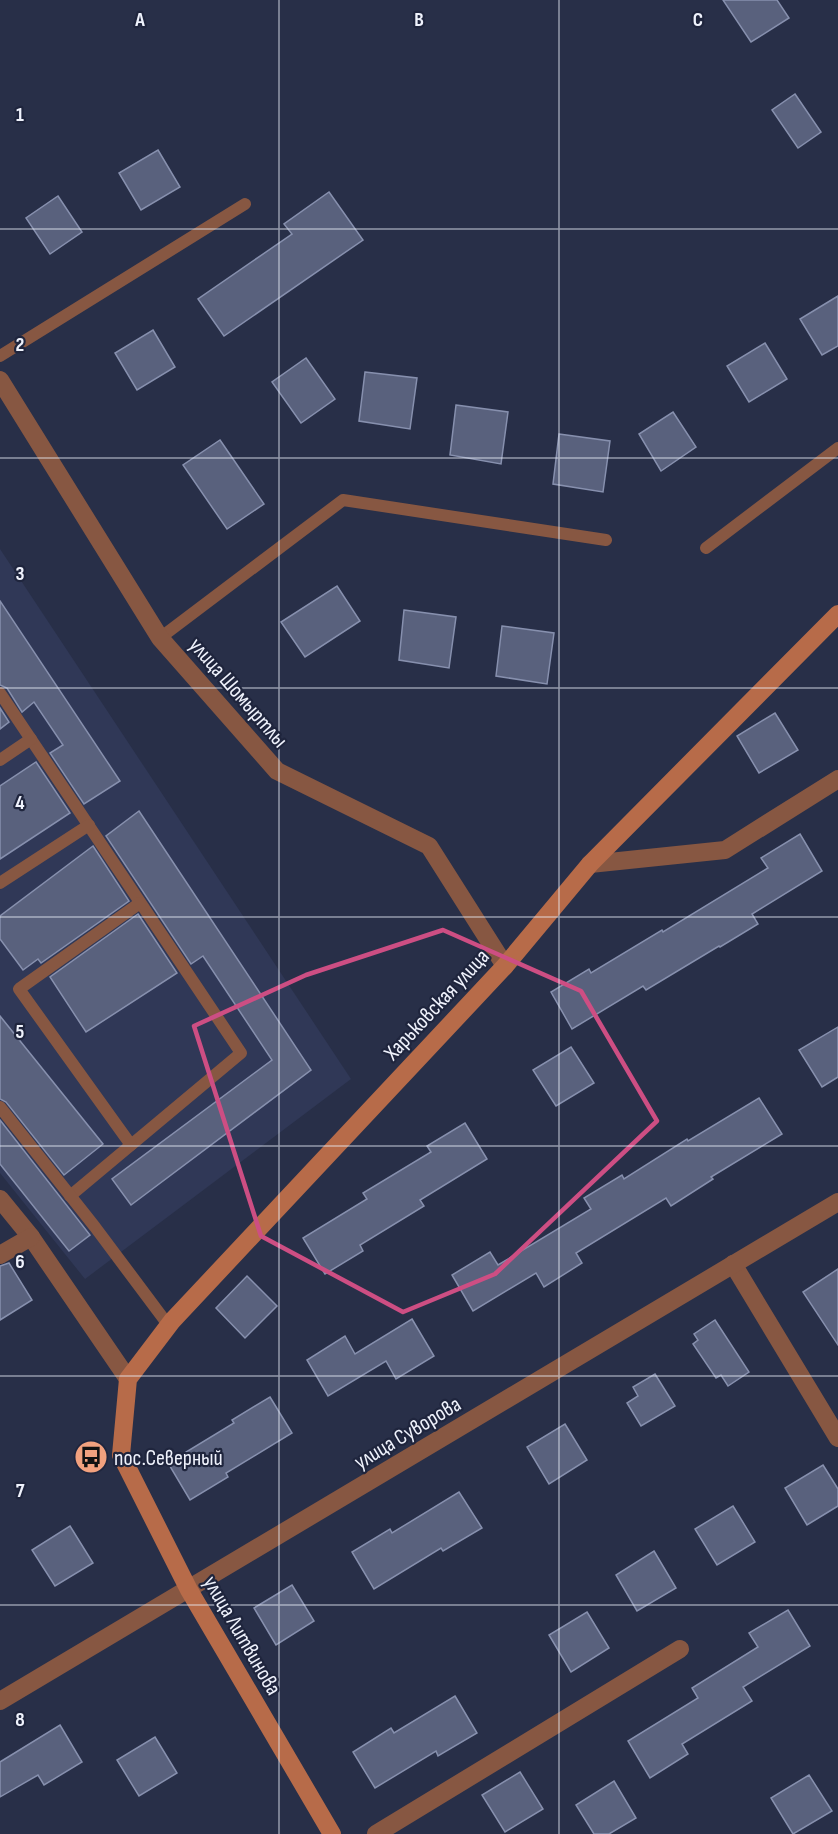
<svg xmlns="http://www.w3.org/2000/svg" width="838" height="1834" viewBox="0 0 838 1834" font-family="'Sofia Sans Condensed',sans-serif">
<rect width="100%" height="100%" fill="#282f48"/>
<polygon fill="#303857" points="0,549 351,1079 85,1279 0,1173"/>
<g fill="#59617d" stroke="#8790ae" stroke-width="1.5">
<polygon points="723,0 777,0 789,18 751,42"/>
<polygon points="795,94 821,132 798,148 772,110"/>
<polygon points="158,150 180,187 141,210 119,173"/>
<polygon points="329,192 363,240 224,336 198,299 292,234 284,224"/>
<polygon points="58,196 82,232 50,254 26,218"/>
<polygon points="838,296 838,346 822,355 800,319"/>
<polygon points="153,330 175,367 137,390 115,353"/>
<polygon points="765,343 787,379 749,402 727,366"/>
<polygon points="306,358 335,399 301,423 272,382"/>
<polygon points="365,372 417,378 410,429 359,421"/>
<polygon points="456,405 508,412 501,464 450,455"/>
<polygon points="673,412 696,447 661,471 639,434"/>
<polygon points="559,434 610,441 603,492 553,484"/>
<polygon points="220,440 264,504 227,529 183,465"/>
<polygon points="337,586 360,621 305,657 281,622"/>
<polygon points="0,601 120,781 84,804 50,753 63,745 34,702 22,712 7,688 0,685"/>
<polygon points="404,610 456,617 449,668 399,660"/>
<polygon points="502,626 554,633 547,684 496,676"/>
<polygon points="0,708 9,722 0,729"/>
<polygon points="775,713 798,750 759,773 737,736"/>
<polygon points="36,762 70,813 0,859 0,786"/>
<polygon points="139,811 311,1070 131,1205 112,1179 272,1060 203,956 191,964 106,836"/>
<polygon points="800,834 822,871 752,914 758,924 720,947 719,946 646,990 643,986 572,1029 551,992 589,969 591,973 662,930 663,932 768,868 761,858"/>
<polygon points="93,846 129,901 41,963 38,959 23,970 0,939 0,916"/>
<polygon points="138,914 177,973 86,1032 50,977"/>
<polygon points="0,1016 103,1144 64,1175 6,1102 0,1099"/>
<polygon points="838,1027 838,1077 822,1087 799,1050"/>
<polygon points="571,1047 594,1083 556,1106 533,1070"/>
<polygon points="759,1098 782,1134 711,1177 713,1179 671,1206 666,1198 576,1253 582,1263 544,1287 536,1273 473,1311 452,1275 490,1252 498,1265 591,1209 584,1198 622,1175 624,1179 687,1139 688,1141"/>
<polygon points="0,1120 90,1235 69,1251 0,1164"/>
<polygon points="465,1123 487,1159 420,1200 424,1206 360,1245 363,1251 325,1274 303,1238 367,1199 363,1193 431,1152 427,1146"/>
<polygon points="9,1263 32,1300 0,1320 0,1266"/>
<polygon points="838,1269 838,1345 803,1292"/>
<polygon points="247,1276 277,1306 245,1338 216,1308"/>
<polygon points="412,1319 434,1356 396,1379 386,1361 328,1396 307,1360 345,1336 355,1354"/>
<polygon points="715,1320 749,1372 728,1386 721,1375 716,1378 693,1344 698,1340 694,1334"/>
<polygon points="655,1374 675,1406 641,1426 627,1403 638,1396 633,1387"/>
<polygon points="270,1397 292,1433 226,1473 228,1477 190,1500 168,1463 234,1423 232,1420"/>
<polygon points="565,1424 587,1460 549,1484 527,1447"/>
<polygon points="823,1465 838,1489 838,1506 807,1525 785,1488"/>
<polygon points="459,1492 482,1528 443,1551 441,1548 374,1589 352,1552 390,1529 392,1533"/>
<polygon points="733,1506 755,1542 717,1565 695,1529"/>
<polygon points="70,1526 93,1563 55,1586 32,1550"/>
<polygon points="654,1551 676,1588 637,1611 616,1575"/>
<polygon points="292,1585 314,1621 276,1645 254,1608"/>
<polygon points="788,1610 810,1646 743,1687 752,1701 682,1744 688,1754 650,1778 628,1741 698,1698 692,1688 758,1647 749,1633"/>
<polygon points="587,1612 609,1648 571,1672 549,1635"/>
<polygon points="455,1696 477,1733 438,1756 436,1751 375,1788 353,1752 391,1728 394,1733"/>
<polygon points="60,1725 82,1762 44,1785 38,1775 0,1797 0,1762"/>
<polygon points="155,1737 177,1773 139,1796 117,1760"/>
<polygon points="520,1772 543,1809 505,1832 482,1795"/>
<polygon points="809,1775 832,1811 793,1834 771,1798"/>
<polygon points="614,1781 636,1818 609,1834 594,1834 576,1805"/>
</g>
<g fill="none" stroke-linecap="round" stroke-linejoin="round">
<g stroke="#875742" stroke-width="12">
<polyline points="0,356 245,204"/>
<polyline points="706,548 838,448"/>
<polyline points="160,638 343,500 606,540"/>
<polyline points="0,693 241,1053 70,1196"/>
<polyline points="0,760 31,739"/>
<polyline points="0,883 89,825"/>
<polyline points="0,1107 95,1227 169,1326"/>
<polyline points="131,1145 19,989 140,903"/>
</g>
<g stroke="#875742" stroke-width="18">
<polyline points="0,380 160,638 277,771 429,846 505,966"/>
<polyline points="590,864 725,850 838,779"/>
<polyline points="0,1199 31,1237 128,1379"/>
<polyline points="0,1255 31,1237"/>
<polyline points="733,1264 838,1438"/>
<polyline points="0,1701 838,1202"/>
<polyline points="376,1834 680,1649"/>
</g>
<polyline stroke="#b76b49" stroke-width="18" points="332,1834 189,1590 121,1455 128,1379 172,1321 505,966 590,864 838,614"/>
</g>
<path fill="none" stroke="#cd4e83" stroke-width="4.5" stroke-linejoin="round" d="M443 930 581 991 657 1121 495 1274 403 1312 261 1236 194 1026 306 975Z"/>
<path fill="none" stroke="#eff2fc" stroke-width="1.5" stroke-opacity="0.55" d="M279 0V1834M559 0V1834M0 229H838M0 458H838M0 688H838M0 917H838M0 1146H838M0 1376H838M0 1605H838"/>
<defs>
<symbol id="bus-disc" viewBox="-11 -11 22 22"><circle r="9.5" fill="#f2a17e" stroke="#1f253d"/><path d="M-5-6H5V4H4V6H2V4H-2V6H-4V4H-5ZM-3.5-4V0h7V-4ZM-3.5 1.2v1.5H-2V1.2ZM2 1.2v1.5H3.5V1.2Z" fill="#111"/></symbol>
</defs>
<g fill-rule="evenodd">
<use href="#bus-disc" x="72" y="1438" width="38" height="38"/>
</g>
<g text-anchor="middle" stroke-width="4.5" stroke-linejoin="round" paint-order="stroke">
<g font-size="22" fill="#eff2fc" stroke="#1f253d">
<text transform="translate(239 692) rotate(49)" y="8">улица Шомыртлы</text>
<text transform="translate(436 1004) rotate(-47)" y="8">Харьковская улица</text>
<text transform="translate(407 1432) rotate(-31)" y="8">улица Суворова</text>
<text transform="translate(243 1635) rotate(60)" y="8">улица Литвинова</text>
</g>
<g font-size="22" fill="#eff2fc" stroke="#1f253d" text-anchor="start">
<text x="114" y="1465">пос.Северный</text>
</g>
</g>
<g font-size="20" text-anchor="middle" font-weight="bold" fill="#eff2fc" stroke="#1f253d" stroke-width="4.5" stroke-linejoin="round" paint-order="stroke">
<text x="140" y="26">A</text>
<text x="419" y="26">B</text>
<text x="698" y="26">C</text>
<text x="20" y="121">1</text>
<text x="20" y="351">2</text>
<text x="20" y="580">3</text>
<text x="20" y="809">4</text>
<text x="20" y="1038">5</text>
<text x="20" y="1268">6</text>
<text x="20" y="1497">7</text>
<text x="20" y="1726">8</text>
</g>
</svg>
